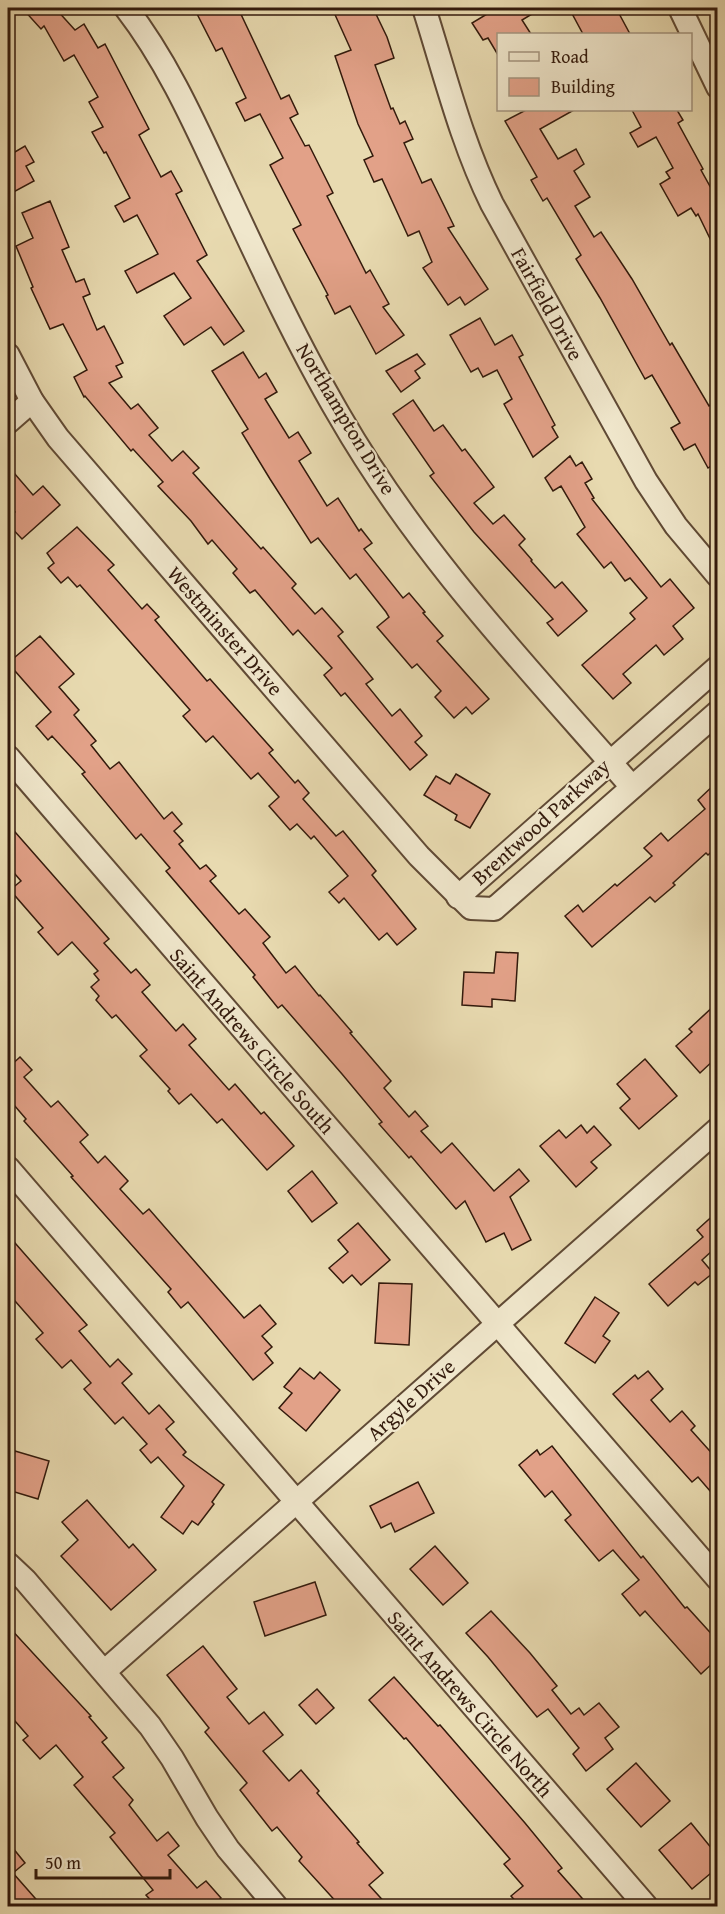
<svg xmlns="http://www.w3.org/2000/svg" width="725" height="1914" viewBox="0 0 725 1914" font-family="'Gentium Book Plus',serif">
<rect width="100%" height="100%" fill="#e8dab0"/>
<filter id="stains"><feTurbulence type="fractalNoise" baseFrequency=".00333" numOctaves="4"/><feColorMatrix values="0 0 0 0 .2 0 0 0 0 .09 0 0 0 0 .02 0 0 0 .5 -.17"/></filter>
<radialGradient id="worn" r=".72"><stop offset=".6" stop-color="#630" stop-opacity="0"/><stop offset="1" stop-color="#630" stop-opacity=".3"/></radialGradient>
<g fill="#e2a188" stroke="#331a0c" stroke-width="1.5">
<polygon points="22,8 55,8 75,30 84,24 98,48 105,44 149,129 139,135 161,177 171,171 182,191 176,194 207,255 197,261 244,331 224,345 211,327 184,345 164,316 191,298 174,273 137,293 125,271 158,254 137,215 124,222 115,206 130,198 106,152 104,153 92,132 103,127 89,102 98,97 74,55 64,61 44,26 41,29"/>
<polygon points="194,8 238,8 281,99 289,95 298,114 290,118 305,146 309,145 333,193 327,196 366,273 370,270 389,304 383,307 404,335 376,354 350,306 335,314 326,296 328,295 293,229 301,225 270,165 283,158 260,114 245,121 236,103 246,98 222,48 216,51"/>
<polygon points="332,8 373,8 387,37 394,58 375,65 391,109 393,108 400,124 405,121 413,139 404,143 422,183 431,179 454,226 448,228 488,289 465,305 460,297 448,305 423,268 432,262 419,231 408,236 382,179 374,182 364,160 373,156 358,124 335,56 351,50"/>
<polygon points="497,8 542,8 522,20 531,34 498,34 498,55 488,38 483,40 472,23"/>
<polygon points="569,8 616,8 630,34 583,34"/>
<polygon points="526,110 574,110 540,129 558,159 576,149 584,164 574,171 590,197 575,206 594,237 601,232 632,279 670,345 672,343 709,406 717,401 717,462 708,468 695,444 684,450 671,428 680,423 652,375 645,379 600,298 576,259 581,255 547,198 543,201 531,180 537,177 505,121"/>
<polygon points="632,110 677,110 683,120 678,123 703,169 701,170 717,199 717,253 698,214 696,216 691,208 678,216 660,184 670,178 666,172 673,168 656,137 638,147 630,133 641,127"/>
<polygon points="25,146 34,162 26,166 34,181 8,195 8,156"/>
<polygon points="50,201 69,247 62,250 76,282 84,279 90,294 83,297 97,330 104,326 123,363 116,366 122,377 109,383 131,409 138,404 158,428 149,435 172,461 183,451 199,468 193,473 261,549 263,547 296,584 292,588 315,614 322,608 343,632 338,636 373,679 366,684 392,716 400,709 422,736 415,742 427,755 410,770 345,693 341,696 324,675 332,668 298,630 293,635 255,590 250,593 233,573 237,569 212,540 208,544 191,521 158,486 163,482 133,449 131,451 85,396 84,397 74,377 87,370 63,324 50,329 31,288 33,287 16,246 33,238 22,213"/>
<polygon points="480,318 495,345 512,335 523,355 519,357 555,425 552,427 558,437 533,457 504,404 512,399 497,370 483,377 478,368 471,372 450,335"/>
<polygon points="243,352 259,378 266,373 277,392 265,399 289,438 298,432 311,453 299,461 327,506 338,498 359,531 361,529 372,543 364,549 403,598 409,593 425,612 423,613 443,636 437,641 489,699 472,714 466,707 454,718 435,697 441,691 417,664 412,668 377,627 389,617 386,612 356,574 350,579 318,538 311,543 270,479 242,433 248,429 212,371"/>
<polygon points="417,354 425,364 415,371 420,378 401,392 386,371"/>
<polygon points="413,400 434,431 443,425 462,451 465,449 494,487 474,503 493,524 504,515 525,539 519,545 532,560 531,561 555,588 562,582 587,611 558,636 547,623 553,619 474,532 430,476 434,473 393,414"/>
<polygon points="570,456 576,466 582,462 592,479 585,483 594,498 592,499 661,587 670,579 694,608 673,626 683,639 664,655 656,645 623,674 631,683 613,699 582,665 635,619 630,613 647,598 630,578 625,581 611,562 604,568 577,534 585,527 561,486 553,491 545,478"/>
<polygon points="8,466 33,495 43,486 60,505 22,539 8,524 8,519 15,512 8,504"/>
<polygon points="77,527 114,565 108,570 142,609 147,604 159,617 155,620 207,681 210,679 273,750 269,753 295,783 298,780 309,793 303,799 336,836 343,831 376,871 372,875 416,929 397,945 387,933 379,940 344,898 339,903 329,892 348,876 314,836 311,839 297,824 290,830 269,806 279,797 258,773 251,779 213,736 206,742 183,716 190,710 80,585 77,587 68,577 61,583 48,568 54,563 47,553"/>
<polygon points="40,636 74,674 59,687 79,710 74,715 96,741 91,745 110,769 119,762 164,819 172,812 182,824 174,831 183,841 179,844 200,869 206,865 216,876 210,881 239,914 245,909 270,937 263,943 286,973 295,966 319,996 320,995 352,1032 350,1033 391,1081 384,1088 409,1117 415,1111 428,1126 421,1131 441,1153 452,1143 494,1191 519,1169 529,1181 510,1197 531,1240 512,1250 504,1233 486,1242 465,1201 456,1209 411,1156 409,1158 379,1124 382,1122 342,1074 282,1005 278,1008 253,977 255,975 166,871 170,868 141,834 136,839 82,774 85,772 52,736 48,740 36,726 51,712 8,663"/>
<polygon points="456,774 490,794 470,828 455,820 457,815 424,795 436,776 450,784"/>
<polygon points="717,782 717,847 708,855 706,853 673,883 675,885 655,902 650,897 592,947 565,916 578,905 583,912 615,884 617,886 652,856 644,848 661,833 668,841 705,809 698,800"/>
<polygon points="8,824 109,939 104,943 131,973 136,969 150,985 142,992 176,1031 183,1024 196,1039 189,1045 229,1090 235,1084 261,1114 264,1112 294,1146 267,1170 222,1119 217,1123 191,1094 179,1104 168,1091 170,1089 140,1056 147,1050 116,1015 112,1018 96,1000 99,996 91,987 99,980 94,974 98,971 72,942 58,955 38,932 43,928 10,890 21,881 8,866"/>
<polygon points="496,952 518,953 515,1001 492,999 492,1007 462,1005 464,972 494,973"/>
<polygon points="717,1003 717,1057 700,1073 676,1046 692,1032 689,1029"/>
<polygon points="20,1057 32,1070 24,1077 51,1107 58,1101 88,1135 80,1142 98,1163 105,1156 128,1181 120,1189 143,1214 149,1209 244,1318 260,1305 276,1324 262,1336 272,1347 265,1353 273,1363 253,1380 188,1302 181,1308 168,1292 171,1289 71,1177 73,1176 24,1121 26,1119 8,1098 8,1068"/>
<polygon points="645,1059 677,1096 639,1129 620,1108 630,1099 617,1084"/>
<polygon points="581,1125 587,1133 594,1126 611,1145 591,1162 597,1168 576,1187 540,1146 559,1130 566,1138"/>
<polygon points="312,1171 337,1203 312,1222 288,1191"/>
<polygon points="717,1212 717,1254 713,1250 702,1260 713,1273 698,1285 695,1282 668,1306 649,1284 703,1237 697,1230"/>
<polygon points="358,1223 390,1260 361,1285 352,1275 343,1283 329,1268 348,1252 338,1240"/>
<polygon points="8,1235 87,1325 79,1331 110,1367 118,1359 132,1374 122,1383 149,1414 159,1405 174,1422 166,1429 186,1452 183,1455 224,1485 212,1502 214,1504 198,1525 192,1521 183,1534 161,1517 184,1486 158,1457 151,1463 140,1450 147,1444 123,1417 115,1424 84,1389 91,1383 71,1360 62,1368 36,1339 43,1333 8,1293"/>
<polygon points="379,1283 412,1284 409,1345 375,1343"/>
<polygon points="595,1297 619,1313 603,1336 610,1341 595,1363 565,1343"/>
<polygon points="300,1368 314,1379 320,1372 340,1390 306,1431 279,1408 292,1393 284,1387"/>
<polygon points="648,1371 663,1389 651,1400 670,1422 682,1411 695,1426 691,1430 717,1459 717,1499 698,1477 692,1482 613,1394 635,1375 638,1379"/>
<polygon points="552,1446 641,1558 643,1556 685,1608 687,1607 717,1640 717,1659 701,1674 645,1611 640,1616 622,1594 639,1580 613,1550 599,1561 565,1520 571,1515 552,1491 545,1497 519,1465 537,1450 540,1455"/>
<polygon points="15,1451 49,1461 38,1499 8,1490 8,1476"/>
<polygon points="418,1482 434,1513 395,1532 391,1523 381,1528 370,1506"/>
<polygon points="87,1500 129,1548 133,1544 156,1570 111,1610 61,1556 78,1540 62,1522"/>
<polygon points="435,1546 468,1583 443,1605 410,1569"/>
<polygon points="315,1582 326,1615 265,1636 254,1602"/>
<polygon points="491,1611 530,1653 557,1686 552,1690 571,1714 579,1708 584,1715 599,1703 619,1727 605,1738 613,1749 586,1771 573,1754 579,1748 548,1709 537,1717 488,1657 466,1633"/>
<polygon points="8,1626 91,1716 89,1717 107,1738 102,1742 124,1768 113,1777 133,1800 129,1805 157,1841 168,1832 179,1846 168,1855 197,1888 206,1881 221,1898 212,1906 156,1906 146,1895 153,1890 110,1837 115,1833 74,1785 83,1777 56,1745 40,1759 23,1740 28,1736 8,1713"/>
<polygon points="203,1646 237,1689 227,1697 249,1724 264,1712 283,1735 263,1751 289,1781 301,1770 319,1791 317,1793 359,1842 357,1843 383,1873 369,1885 388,1906 340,1906 299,1861 302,1857 277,1827 272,1831 240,1790 247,1783 205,1732 209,1728 167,1675"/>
<polygon points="394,1677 438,1726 440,1725 525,1823 562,1868 558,1871 589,1906 520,1906 511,1896 523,1886 504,1864 510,1859 406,1738 404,1739 369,1700"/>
<polygon points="317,1689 334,1708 316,1724 299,1705"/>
<polygon points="636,1763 670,1801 641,1827 607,1789"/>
<polygon points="691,1823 717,1855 717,1868 692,1889 659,1850"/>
<polygon points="8,1842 25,1863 13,1873 42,1906 8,1906"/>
</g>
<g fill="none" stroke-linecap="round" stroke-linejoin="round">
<defs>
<g id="minor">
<path d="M126 8C170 65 198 131 229 197 263 270 298 345 339 415 418 553 528 668 632 787"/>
<path d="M424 8C445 74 461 141 492 204L646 481 676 526 718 576"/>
<polyline points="680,8 718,87"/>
<polyline points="8,355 32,401 58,438 419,856 471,908 494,909 718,712"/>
<polyline points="8,422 32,401"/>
<polyline points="8,757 718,1579"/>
<polyline points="458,897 718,667"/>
<polyline points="8,1168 646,1906"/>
<polyline points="8,1564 25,1580 150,1726 172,1758 207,1818 228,1849 276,1906"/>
<polyline points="105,1671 718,1129"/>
</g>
</defs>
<use href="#minor" stroke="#604a35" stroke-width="26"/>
<use href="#minor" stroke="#f0e7cc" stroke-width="22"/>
</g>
<g text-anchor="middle" stroke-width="4.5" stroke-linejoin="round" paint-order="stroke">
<g font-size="21" fill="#331a0c" stroke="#f0e7cc">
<text transform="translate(547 304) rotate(61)" y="7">Fairfield Drive</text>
<text transform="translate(346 419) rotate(59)" y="7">Northampton Drive</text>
<text transform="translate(225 631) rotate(49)" y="7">Westminster Drive</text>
<text transform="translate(541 822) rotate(-42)" y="7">Brentwood Parkway</text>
<text transform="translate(252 1041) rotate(49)" y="7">Saint Andrews Circle South</text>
<text transform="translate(411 1400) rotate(-42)" y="7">Argyle Drive</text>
<text transform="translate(470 1704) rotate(49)" y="7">Saint Andrews Circle North</text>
</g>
</g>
<rect width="725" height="1914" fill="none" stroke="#e8dab0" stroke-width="30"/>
<rect x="9" y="9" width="707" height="1896" fill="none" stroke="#331a0c" stroke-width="3"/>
<rect x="15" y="15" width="695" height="1884" fill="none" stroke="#331a0c" stroke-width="1.5"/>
<rect x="497" y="33" width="195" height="78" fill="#f0e7cc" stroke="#a4957f" stroke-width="1.5"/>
<rect x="509" y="52" width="30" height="9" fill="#f0e7cc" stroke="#a4957f" stroke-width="1.5"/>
<text x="551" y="63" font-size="18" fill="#331a0c">Road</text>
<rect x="509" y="78" width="30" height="18" fill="#e2a188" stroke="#a4957f" stroke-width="1.5"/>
<text x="551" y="93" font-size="18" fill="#331a0c">Building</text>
<path d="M36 1869v9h134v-9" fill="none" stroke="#331a0c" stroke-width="3"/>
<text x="45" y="1869" font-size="18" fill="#331a0c" stroke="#f0e7cc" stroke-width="4.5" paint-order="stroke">50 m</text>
<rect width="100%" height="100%" filter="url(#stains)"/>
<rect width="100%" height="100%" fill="url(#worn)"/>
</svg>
